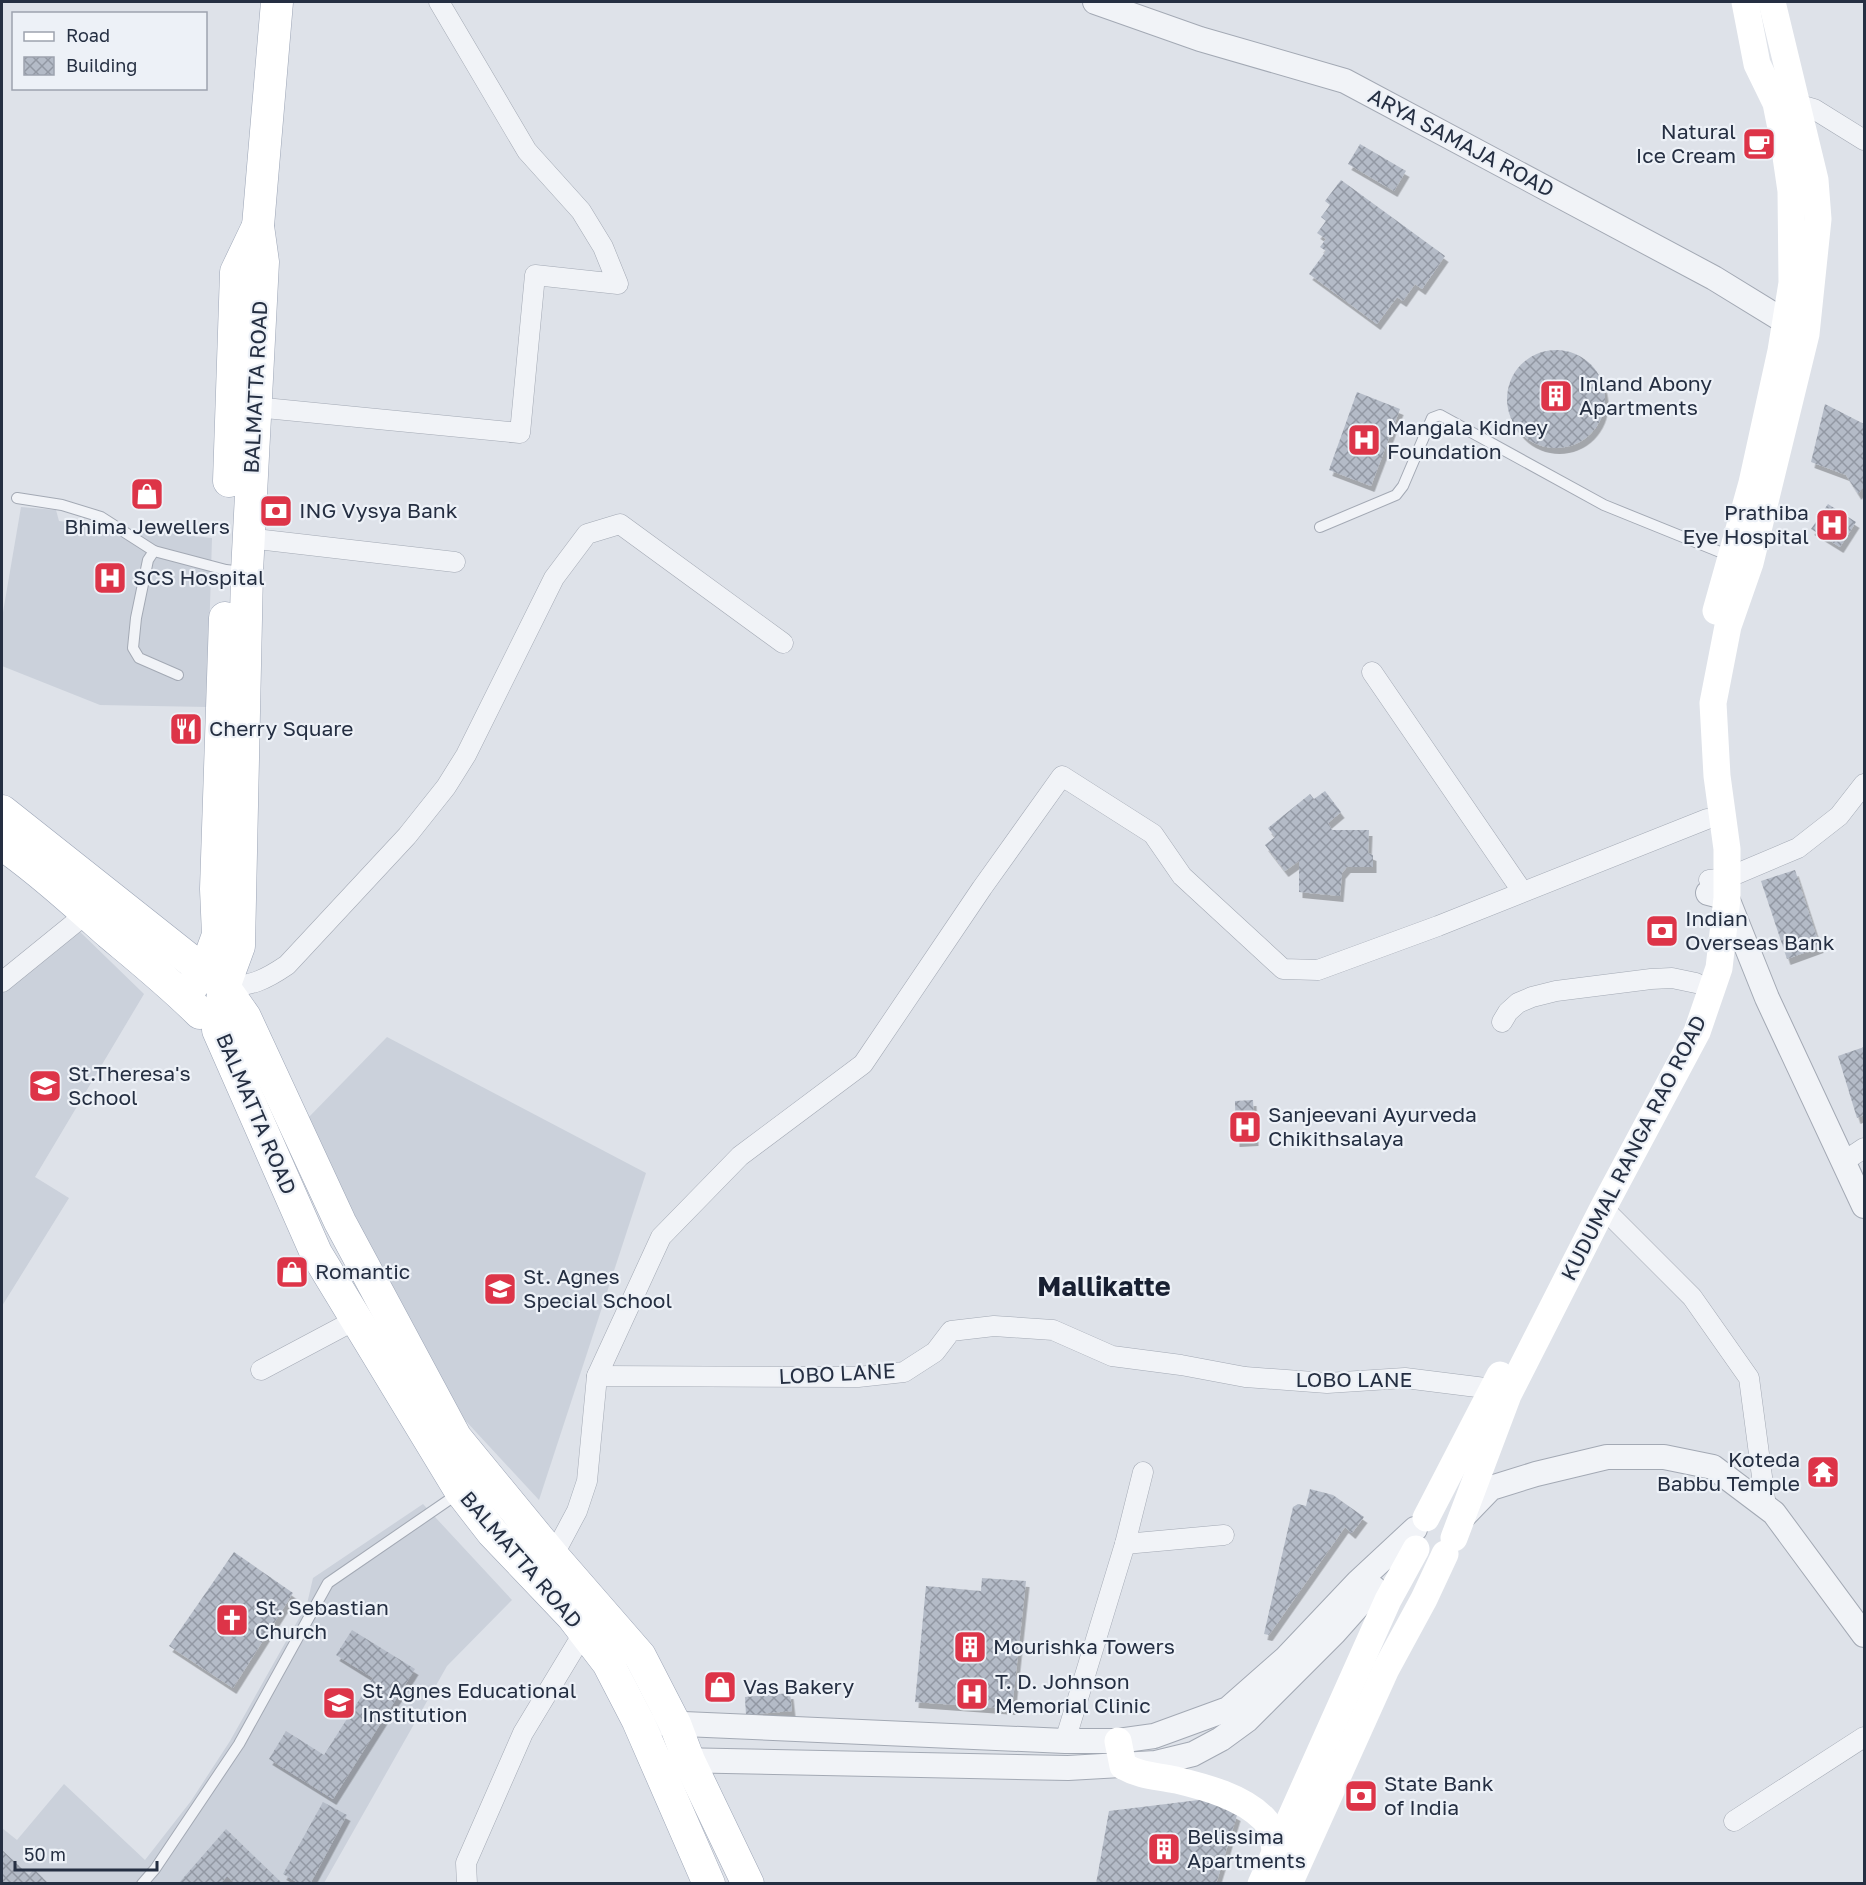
<svg xmlns="http://www.w3.org/2000/svg" width="1866" height="1885" viewBox="0 0 1866 1885" font-family="'Golos Text',sans-serif">
<defs>
<pattern id="building-cross-hatch" width="8" height="8" patternUnits="userSpaceOnUse" patternTransform="scale(1.5)"><rect width="8" height="8" fill="#b4bbc7"/><path d="M0 0l8 8M0 8l8-8" fill="none" stroke="#9298a3"/></pattern>
<filter id="shadow"><feDropShadow dx="3.5" dy="6" stdDeviation="0" flood-color="#0004"/></filter>
</defs>
<rect width="100%" height="100%" fill="#dee2e9"/>
<g fill="#cbd1db">
<polygon points="21,507 56,510 59,521 212,538 207,707 100,705 2,666 2,618"/>
<polygon points="76,928 144,994 35,1177 69,1198 2,1306 2,983"/>
<polygon points="387,1037 646,1173 539,1500 451,1405 306,1120"/>
<polygon points="423,1504 512,1600 447,1666 324,1883 2,1883 2,1828 17,1840 64,1784 145,1860 191,1801 230,1741 307,1604 313,1578"/>
</g>
<g fill="url(#building-cross-hatch)" filter="url(#shadow)">
<polygon points="1360,144 1406,171 1394,191 1348,164"/>
<polygon points="1341,180 1445,256 1422,289 1415,284 1403,301 1397,297 1377,324 1309,274 1326,251 1320,247 1326,239 1317,233 1326,221 1321,217 1330,205 1325,201"/>
<circle cx="1556" cy="399" r="49"/>
<polygon points="1357,392 1400,409 1371,486 1329,470"/>
<polygon points="1825,404 1864,424 1864,486 1858,494 1846,475 1811,462"/>
<polygon points="1828,504 1856,522 1840,547 1811,529"/>
<polygon points="1325,791 1341,812 1328,823 1332,830 1369,830 1368,853 1373,855 1373,867 1347,867 1342,873 1340,896 1299,892 1299,861 1285,871 1265,845 1275,837 1268,828 1310,794 1314,799"/>
<polygon points="1795,870 1820,947 1787,959 1761,881"/>
<polygon points="1864,1047 1864,1115 1857,1118 1838,1056"/>
<polygon points="1253,1100 1255,1140 1236,1141 1235,1101"/>
<polygon points="1310,1489 1333,1495 1364,1517 1352,1533 1345,1527 1269,1635 1264,1634 1293,1507 1298,1504 1306,1506"/>
<polygon points="234,1552 293,1593 233,1688 169,1646"/>
<polygon points="982,1578 1026,1581 1012,1709 915,1702 926,1586 981,1591"/>
<polygon points="352,1630 415,1669 333,1799 269,1759 286,1731 324,1755 373,1678 336,1655"/>
<polygon points="790,1693 792,1711 746,1715 745,1697"/>
<polygon points="1207,1799 1237,1815 1216,1884 1096,1884 1109,1811"/>
<polygon points="323,1802 347,1815 310,1884 300,1884 283,1874"/>
<polygon points="226,1829 283,1884 236,1884 227,1876 220,1884 178,1884"/>
<polygon points="2,1850 29,1875 34,1869 49,1884 2,1884"/>
</g>
<g fill="none" stroke-linecap="round" stroke-linejoin="round">
<defs>
<g id="service">
<polyline points="17,498 62,505 101,517 154,551"/>
<polyline points="1320,527 1396,495 1403,486 1432,418 1440,415 1604,505 1730,556"/>
<polyline points="178,675 139,658 133,648 136,618 148,560 154,551 226,570 243,572"/>
<polyline points="142,1884 155,1869 239,1744 328,1583 459,1493"/>
</g>
<g id="minor">
<polyline points="1797,104 1814,109 1864,140"/>
<polyline points="254,407 520,433 535,275 618,284 603,247 581,211 527,151 439,2"/>
<polyline points="248,538 455,562"/>
<polyline points="1372,672 1522,891"/>
<polyline points="1709,880 1727,878 1798,848 1839,816 1864,784"/>
<polyline points="2,982 87,913"/>
<path d="M224 987C252 986 265 980 287 965L407 836 446 787 466 755 554 578 587 534 620 524 783 643"/>
<polyline points="1502,1022 1508,1012 1518,1003 1532,997 1556,991 1651,979 1672,978 1696,983"/>
<polyline points="1843,1162 1864,1148"/>
<polyline points="1603,1208 1692,1297 1749,1378 1766,1507"/>
<polyline points="261,1370 357,1319"/>
<polyline points="597,1376 661,1237 740,1156 863,1064 982,888 1062,776 1153,834 1182,876 1283,969 1318,970 1438,926 1707,819"/>
<polyline points="1125,1544 1224,1535"/>
<polyline points="553,1556 577,1511 587,1481 597,1376 858,1377 904,1372 935,1352 951,1331 994,1326 1053,1330 1112,1356 1181,1365 1245,1377 1327,1383 1405,1378 1493,1389"/>
<polyline points="1065,1741 1125,1544 1143,1472"/>
<polyline points="1734,1821 1864,1737"/>
<polyline points="467,1884 466,1863 523,1733 584,1632"/>
</g>
<g id="tertiary">
<polyline points="1095,2 1200,39 1345,81 1714,278 1802,332"/>
<polyline points="1708,893 1727,898 1767,998 1864,1206"/>
<polyline points="1463,1517 1491,1488 1536,1474 1607,1457 1664,1457 1713,1467 1774,1513 1864,1635"/>
<polyline points="661,1723 1065,1741 1118,1741 1154,1736 1228,1709 1286,1658 1358,1582 1415,1529"/>
<polyline points="675,1760 1068,1768 1156,1763 1193,1754 1221,1739 1247,1720 1334,1633 1374,1588"/>
</g>
<g id="primary">
<polyline points="277,2 258,226 263,262 247,572 239,946 224,987 218,1030 316,1253 461,1492 492,1532 572,1616 608,1663 638,1721 709,1884"/>
<polyline points="229,481 236,272 258,226"/>
<polyline points="2,811 224,987 245,1017 340,1222 456,1438 553,1556 640,1656 675,1724 689,1761 748,1884"/>
<path d="M2 844C40 871 74 902 109 933 140 959 171 984 200 1013"/>
<polyline points="185,998 210,957 218,935 216,889 225,618"/>
</g>
</defs>
<use href="#service" stroke="#a3a9b4" stroke-width="12"/>
<use href="#minor" stroke="#a3a9b4" stroke-width="21"/>
<use href="#tertiary" stroke="#a3a9b4" stroke-width="26"/>
<use href="#primary" stroke="#9ca5b6" stroke-width="33"/>
<use href="#service" stroke="#f1f3f7" stroke-width="10"/>
<use href="#minor" stroke="#f1f3f7" stroke-width="20"/>
<use href="#tertiary" stroke="#f1f3f7" stroke-width="24"/>
<g stroke="#fff" stroke-width="27">
<polyline points="1716,611 1752,483 1781,351 1792,283 1791,191 1784,143 1776,103 1757,64 1745,2"/>
<polyline points="1426,1518 1500,1375"/>
<polyline points="1454,1538 1508,1395 1603,1208 1697,1032 1719,968 1727,898 1727,849 1717,776 1713,703 1728,626 1750,563 1806,334 1818,219 1815,180 1772,2"/>
<path d="M1118 1741 1123 1766C1140 1776 1157 1776 1176 1780 1205 1787 1243 1797 1264 1819 1272 1827 1273 1839 1275 1849"/>
<polyline points="1261,1884 1388,1600 1416,1549"/>
<polyline points="1289,1884 1386,1669 1424,1599 1445,1554"/>
</g>
<use href="#primary" stroke="#fff" stroke-width="32"/>
</g>
<defs>
<symbol id="cafe-square" viewBox="-11 -11 22 22"><rect x="-9" y="-9" width="18" height="18" rx="4" fill="#dd3448" stroke="#edf1f7"/><path d="M-5.5-4.5H6V0H3Q3 3.5 0 3.5H-2.5Q-5.5 3.5-5.5 0ZM3-3.2v2h1.7v-2ZM-6 4.5H4V6H-6Z" fill="#fff"/></symbol>
<symbol id="building-square" viewBox="-11 -11 22 22"><rect x="-9" y="-9" width="18" height="18" rx="4" fill="#dd3448" stroke="#edf1f7"/><path d="M-4-6H4V6H1V3H-1V6H-4ZM-2.5-4.3h1.7v1.8h-1.7ZM.8-4.3h1.7v1.8H.8ZM-2.5-1h1.7V.8h-1.7ZM.8-1h1.7V.8H.8Z" fill="#fff"/></symbol>
<symbol id="hospital-square" viewBox="-11 -11 22 22"><rect x="-9" y="-9" width="18" height="18" rx="4" fill="#dd3448" stroke="#edf1f7"/><path d="M-5-5h3v3.5h4V-5h3V5h-3V1.5h-4V5h-3Z" fill="#fff"/></symbol>
<symbol id="shop-square" viewBox="-11 -11 22 22"><rect x="-9" y="-9" width="18" height="18" rx="4" fill="#dd3448" stroke="#edf1f7"/><path d="M-5-2.5h2.3a2.7 3.5 0 0 1 5.4 0H5L5.5 6h-11ZM-1.5-2.5h3a1.5 2.3 0 0 0-3 0Z" fill="#fff"/></symbol>
<symbol id="bank-square" viewBox="-11 -11 22 22"><rect x="-9" y="-9" width="18" height="18" rx="4" fill="#dd3448" stroke="#edf1f7"/><path d="M-6-4H6V4H-6ZM0-2.3a2.3 2.3 0 1 0 0 4.6a2.3 2.3 0 1 0 0-4.6Z" fill="#fff"/></symbol>
<symbol id="restaurant-square" viewBox="-11 -11 22 22"><rect x="-9" y="-9" width="18" height="18" rx="4" fill="#dd3448" stroke="#edf1f7"/><path d="M-5-6h1v4h1v-4h1v4h1v-4h1v5L-1.5 .5V6h-2V.5L-5-1ZM5-6V6H3V1.5H1.5Q1.5-4 5-6Z" fill="#fff"/></symbol>
<symbol id="school-square" viewBox="-11 -11 22 22"><rect x="-9" y="-9" width="18" height="18" rx="4" fill="#dd3448" stroke="#edf1f7"/><path d="M0-5L7-2L0 1L-7-2ZM-4 1L0 2.5L4 1V4Q0 6-4 4Z" fill="#fff"/></symbol>
<symbol id="temple-square" viewBox="-11 -11 22 22"><rect x="-9" y="-9" width="18" height="18" rx="4" fill="#dd3448" stroke="#edf1f7"/><path d="M0-6L5-2H3V0L6.5 2.5H4V6H1.5V3h-3V6H-4V2.5H-6.5L-3 0V-2H-5Z" fill="#fff"/></symbol>
<symbol id="church-square" viewBox="-11 -11 22 22"><rect x="-9" y="-9" width="18" height="18" rx="4" fill="#dd3448" stroke="#edf1f7"/><path d="M-1.2-6h2.4v3.5h3.3v2.4h-3.3V6h-2.4V-.1h-3.3v-2.4h3.3Z" fill="#fff"/></symbol>
</defs>
<g fill-rule="evenodd">
<use href="#cafe-square" x="1740" y="125" width="38" height="38"/>
<use href="#building-square" x="1537" y="377" width="38" height="38"/>
<use href="#hospital-square" x="1345" y="421" width="38" height="38"/>
<use href="#shop-square" x="128" y="475" width="38" height="38"/>
<use href="#bank-square" x="257" y="492" width="38" height="38"/>
<use href="#hospital-square" x="1813" y="506" width="38" height="38"/>
<use href="#hospital-square" x="91" y="559" width="38" height="38"/>
<use href="#restaurant-square" x="167" y="710" width="38" height="38"/>
<use href="#bank-square" x="1643" y="912" width="38" height="38"/>
<use href="#school-square" x="26" y="1067" width="38" height="38"/>
<use href="#hospital-square" x="1226" y="1108" width="38" height="38"/>
<use href="#shop-square" x="273" y="1253" width="38" height="38"/>
<use href="#school-square" x="481" y="1270" width="38" height="38"/>
<use href="#temple-square" x="1804" y="1453" width="38" height="38"/>
<use href="#church-square" x="213" y="1601" width="38" height="38"/>
<use href="#building-square" x="951" y="1628" width="38" height="38"/>
<use href="#shop-square" x="701" y="1668" width="38" height="38"/>
<use href="#hospital-square" x="953" y="1675" width="38" height="38"/>
<use href="#school-square" x="320" y="1684" width="38" height="38"/>
<use href="#bank-square" x="1342" y="1777" width="38" height="38"/>
<use href="#building-square" x="1145" y="1830" width="38" height="38"/>
</g>
<g text-anchor="middle" stroke-width="4.5" stroke-linejoin="round" paint-order="stroke">
<g font-size="21" fill="#252f42" stroke="#edf1f7" text-anchor="start">
<text x="1736" y="139" text-anchor="end">Natural<tspan x="1736" dy="24">Ice Cream</tspan></text>
<text x="1579" y="391">Inland Abony<tspan x="1579" dy="24">Apartments</tspan></text>
<text x="1387" y="435">Mangala Kidney<tspan x="1387" dy="24">Foundation</tspan></text>
<text x="299" y="518">ING Vysya Bank</text>
<text x="1809" y="520" text-anchor="end">Prathiba<tspan x="1809" dy="24">Eye Hospital</tspan></text>
<text x="147" y="534" text-anchor="middle">Bhima Jewellers</text>
<text x="133" y="585">SCS Hospital</text>
<text x="209" y="736">Cherry Square</text>
<text x="1685" y="926">Indian<tspan x="1685" dy="24">Overseas Bank</tspan></text>
<text x="68" y="1081">St.Theresa's<tspan x="68" dy="24">School</tspan></text>
<text x="1268" y="1122">Sanjeevani Ayurveda<tspan x="1268" dy="24">Chikithsalaya</tspan></text>
<text x="315" y="1279">Romantic</text>
<text x="523" y="1284">St. Agnes<tspan x="523" dy="24">Special School</tspan></text>
<text x="1800" y="1467" text-anchor="end">Koteda<tspan x="1800" dy="24">Babbu Temple</tspan></text>
<text x="255" y="1615">St. Sebastian<tspan x="255" dy="24">Church</tspan></text>
<text x="993" y="1654">Mourishka Towers</text>
<text x="995" y="1689">T. D. Johnson<tspan x="995" dy="24">Memorial Clinic</tspan></text>
<text x="743" y="1694">Vas Bakery</text>
<text x="362" y="1698">St Agnes Educational<tspan x="362" dy="24">Institution</tspan></text>
<text x="1384" y="1791">State Bank<tspan x="1384" dy="24">of India</tspan></text>
<text x="1187" y="1844">Belissima<tspan x="1187" dy="24">Apartments</tspan></text>
</g>
<g font-size="21" fill="#252f42" stroke="#edf1f7">
<text transform="translate(1461 143) rotate(28)" y="7">ARYA SAMAJA ROAD</text>
<text transform="translate(256 387) rotate(-87)" y="7">BALMATTA ROAD</text>
<text transform="translate(256 1114) rotate(67)" y="7">BALMATTA ROAD</text>
<text transform="translate(1634 1148) rotate(-63)" y="7">KUDUMAL RANGA RAO ROAD</text>
<text transform="translate(837 1374) rotate(-3)" y="7">LOBO LANE</text>
<text x="1354" y="1387">LOBO LANE</text>
<text transform="translate(521 1560) rotate(49)" y="7">BALMATTA ROAD</text>
</g>
<g font-size="27" font-weight="bold" fill="#182032" stroke="#edf1f7">
<text x="1104" y="1296">Mallikatte</text>
</g>
</g>
<rect width="1866" height="1885" fill="none" stroke="#252f42" stroke-width="6"/>
<rect x="12" y="12" width="195" height="78" fill="#edf1f7" stroke="#9da3af" stroke-width="1.5"/>
<rect x="24" y="32" width="30" height="9" fill="#ffffff" stroke="#9da3af" stroke-width="1.5"/>
<text x="66" y="42" font-size="18" fill="#252f42">Road</text>
<rect x="24" y="57" width="30" height="18" fill="url(#building-cross-hatch)" stroke="#9da3af" stroke-width="1.5"/>
<text x="66" y="72" font-size="18" fill="#252f42">Building</text>
<path d="M15 1861v9h142v-9" fill="none" stroke="#252f42" stroke-width="3"/>
<text x="24" y="1861" font-size="18" fill="#252f42" stroke="#edf1f7" stroke-width="4.5" paint-order="stroke">50 m</text>
</svg>
